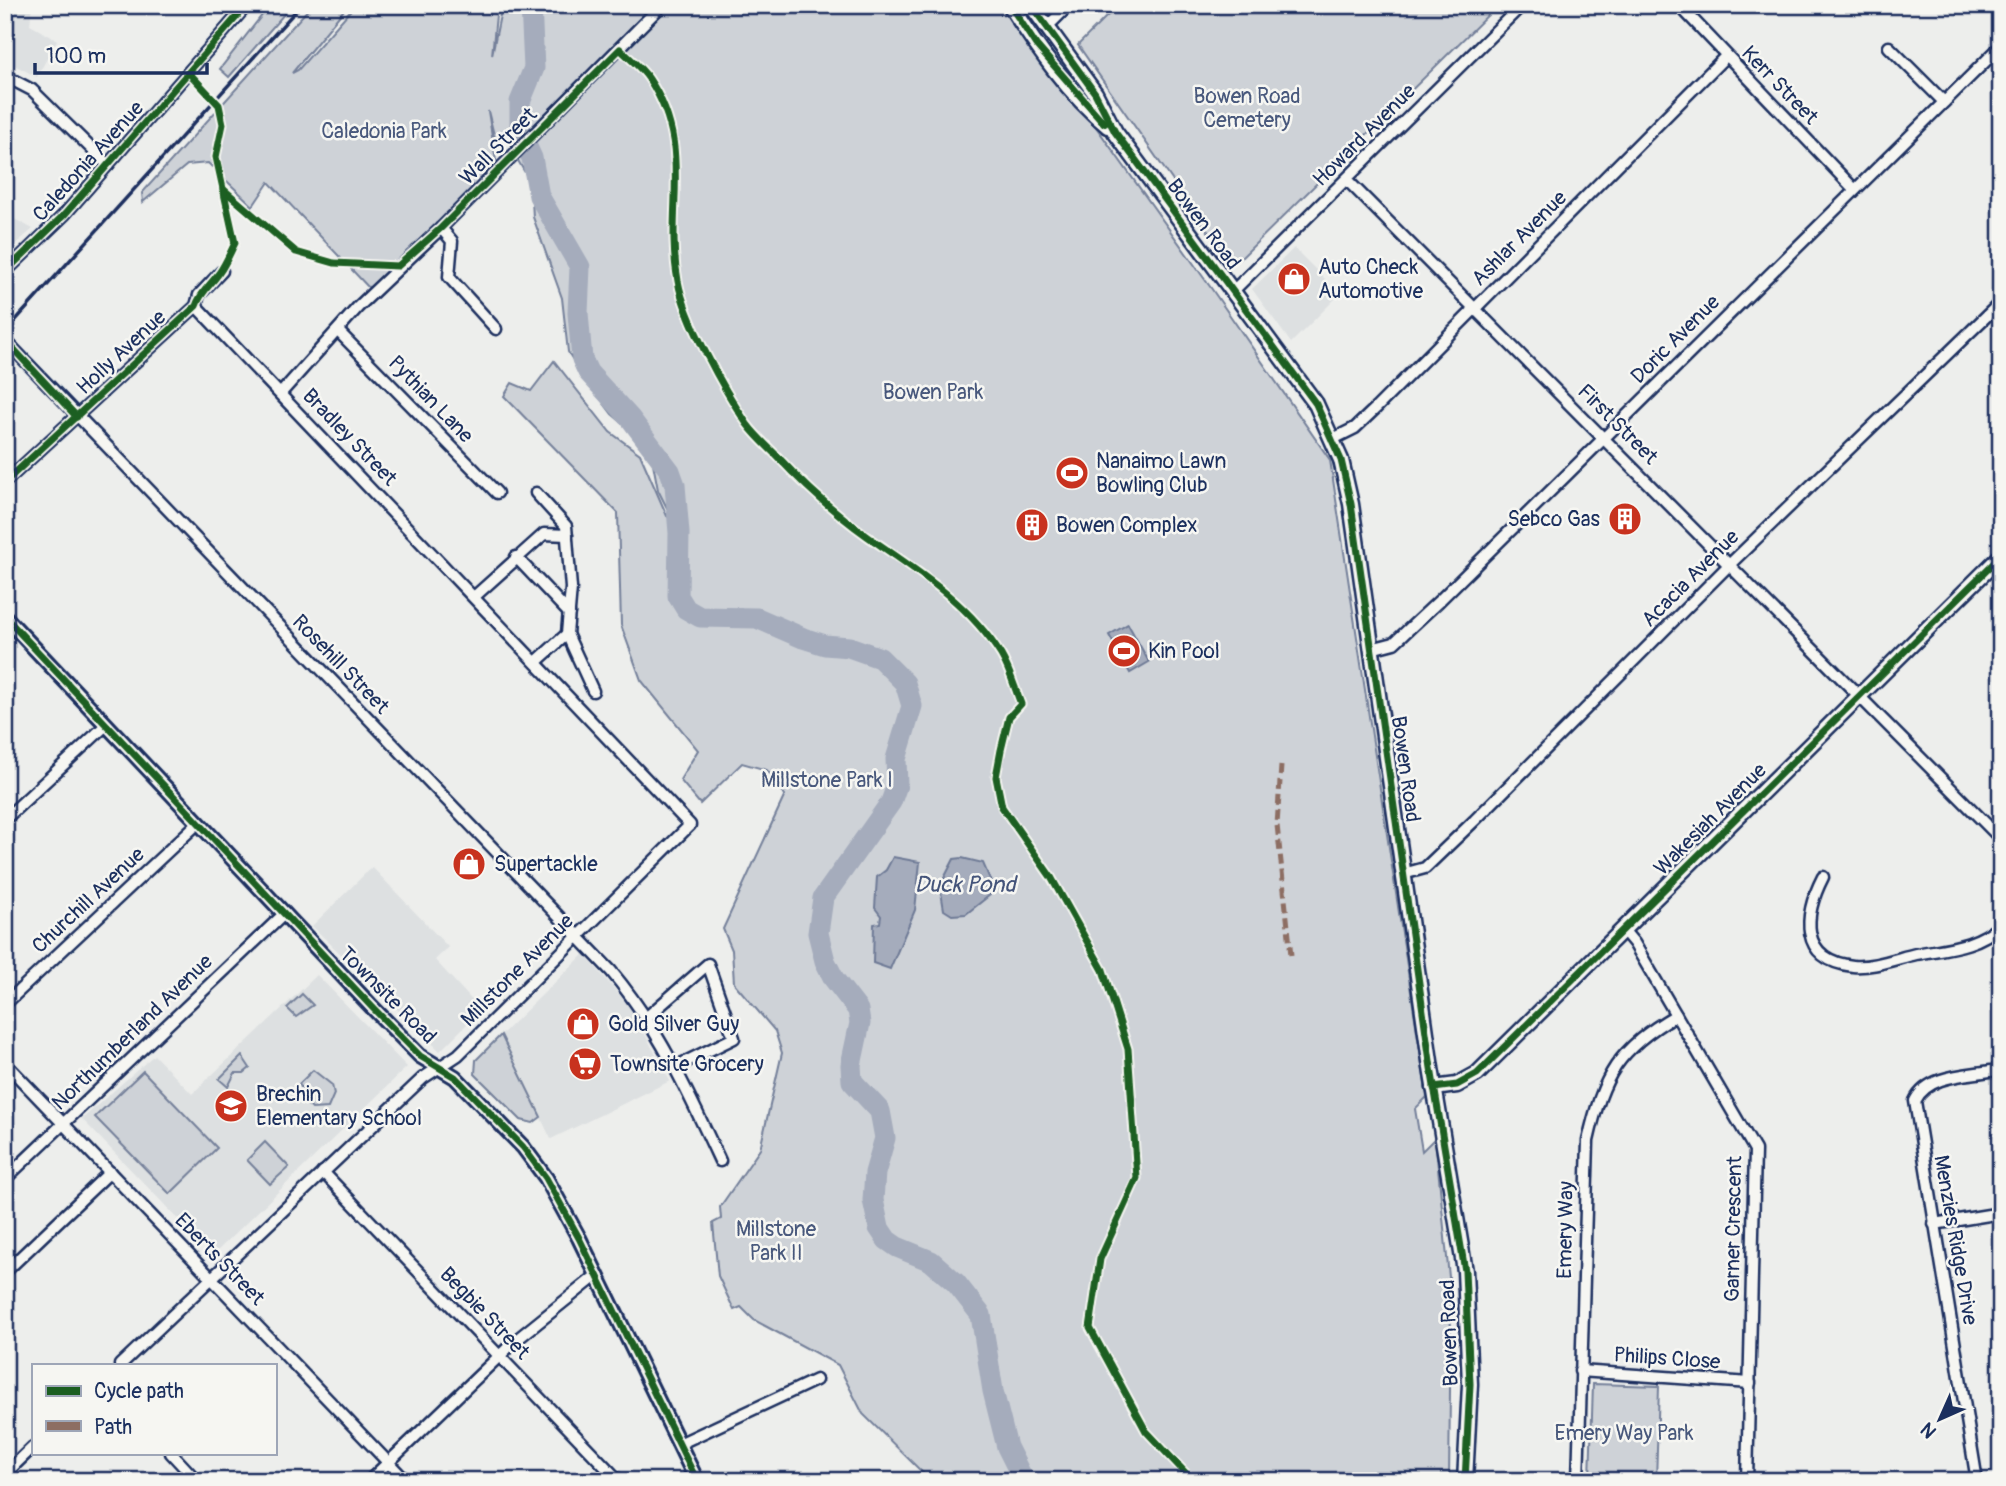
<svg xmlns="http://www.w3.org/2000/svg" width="2006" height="1486" viewBox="0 0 2006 1486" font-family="Pangolin,sans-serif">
<rect width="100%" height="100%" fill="#edeeec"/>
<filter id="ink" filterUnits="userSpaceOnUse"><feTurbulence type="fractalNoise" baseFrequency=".0143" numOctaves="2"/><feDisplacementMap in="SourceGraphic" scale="14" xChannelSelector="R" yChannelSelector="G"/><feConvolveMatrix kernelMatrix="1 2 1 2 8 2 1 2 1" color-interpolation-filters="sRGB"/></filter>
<g filter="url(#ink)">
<g fill="#dde0e1">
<polygon points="5,5 32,5 30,25 57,40 37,77 5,60"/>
<polygon points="5,214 33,229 5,253"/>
<polygon points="1294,248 1340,294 1291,343 1252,289"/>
<polygon points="372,867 448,947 435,960 481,1010 440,1051 312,926"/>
<polygon points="584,954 631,1008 670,1081 551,1139 501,1035"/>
<polygon points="317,975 407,1067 213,1255 82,1119 154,1055 192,1094"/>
</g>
<g fill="#ced2d7" stroke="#74809a" stroke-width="2">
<polygon points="270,5 292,5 229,77 220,69"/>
<polygon points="312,5 348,5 292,73 298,70 355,5 497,5 492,55 502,5 1009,5 1211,288 1330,460 1427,1097 1415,1109 1422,1151 1435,1138 1451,1297 1449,1481 931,1481 863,1414 838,1365 754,1320 741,1307 734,1310 718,1276 713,1223 721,1219 720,1207 760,1149 782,1053 775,1031 734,983 732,950 723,929 785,795 767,770 742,763 700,804 680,780 698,750 641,680 621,625 618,513 504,396 512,383 531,391 554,361 610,432 640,454 667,516 673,520 658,490 652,458 641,439 612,414 580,372 568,352 562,298 533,217 531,183 513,152 509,134 497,147 488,111 497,167 370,289 269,182 253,206 208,163 187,165 143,202 142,193"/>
<polygon points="1118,5 1498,5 1239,260 1228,260 1078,45"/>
<polygon points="302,994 313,1005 296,1017 287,1008"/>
<polygon points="501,1035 541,1117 533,1123 521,1120 475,1074 476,1060"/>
<polygon points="242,1056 250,1068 244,1073 235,1073 228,1087 219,1079"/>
<polygon points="313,1070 332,1085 334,1094 328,1108 312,1109 301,1098 305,1094 299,1084"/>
<polygon points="143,1071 217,1148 170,1194 95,1117"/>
<polygon points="265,1142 289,1167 270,1184 247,1160"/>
<polygon points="1593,1384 1659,1386 1656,1481 1590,1479"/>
</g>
<g fill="#a5acbc" stroke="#6e7a96" stroke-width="2">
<polygon points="1128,624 1149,662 1130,673 1109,635"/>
<polygon points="893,857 920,862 915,910 890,969 873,963 874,924 880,923 881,916 875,908 877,877 886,870"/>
<polygon points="962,858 983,863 992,884 990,895 966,914 952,915 944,910 940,886 954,859"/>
</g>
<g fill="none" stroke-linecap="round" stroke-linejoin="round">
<polyline stroke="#a5acbc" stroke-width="21" points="531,5 534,68 520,102 520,132 532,158 539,196 580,267 578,313 582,359 588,372 630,418 670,471 675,485 679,533 678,596 686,609 700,617 757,618 803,638 825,645 849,647 880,658 905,683 912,706 896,759 897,785 891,802 823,898 818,933 825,961 834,979 858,1010 860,1023 851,1065 852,1081 880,1111 885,1138 875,1173 873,1200 879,1228 887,1240 897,1247 931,1261 956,1283 981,1315 993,1391 1007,1447 1024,1481"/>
<defs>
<g id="minor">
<polyline points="1679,5 1854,189"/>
<polyline points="1046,28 1069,5"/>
<polyline points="1889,47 1944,102"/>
<polyline points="5,76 32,90 108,165"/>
<polyline points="1347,180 2001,839"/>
<polyline points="441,228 452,241 449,277 496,329"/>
<polyline points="5,272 65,214 247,5"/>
<polyline points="1233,291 1522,5"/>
<polyline points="338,331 497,493"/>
<path d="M5 340 611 971C659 1028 689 1094 720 1161"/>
<polyline points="281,393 358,307 441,228 662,5"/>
<polyline points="1333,439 1355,428 1376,408 1726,56"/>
<polyline points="5,482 196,306 199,295 222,271"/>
<polyline points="536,493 566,526 571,588 567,634 593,691"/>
<polyline points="516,557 569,613"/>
<polyline points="475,596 544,534 567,535"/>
<polyline points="1371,649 1394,643 1439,601 2001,46"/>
<polyline points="536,662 567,634"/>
<polyline points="5,819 105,726"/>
<polyline points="1403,874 1425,868 1474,821 1730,564 2001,302"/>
<path d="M1823 877C1804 914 1798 960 1853 966 1872 968 1898 958 1916 954 1948 948 1976 947 2001 925"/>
<polyline points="1624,931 1634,943 1755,1150 1747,1481"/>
<polyline points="5,1004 198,823"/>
<polyline points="647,1017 708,964 734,1038 675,1067"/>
<polyline points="5,1063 406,1481"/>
<polyline points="323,1172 619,1481"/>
<polyline points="5,1179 285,913"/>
<polyline points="1934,1224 2001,1213"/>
<polyline points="5,1272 110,1172"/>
<polyline points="120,1365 423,1078 458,1055 690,825 196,306"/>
<polyline points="1580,1371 1750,1383"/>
<polyline points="679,1444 816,1380"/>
<polyline points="171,1453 197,1481"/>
<polyline points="5,1474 33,1447"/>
<polyline points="369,1481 515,1341 597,1275"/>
<path d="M1578 1481 1588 1141C1603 1075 1618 1049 1676 1015"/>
<path d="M1977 1481 1915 1101C1929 1072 1973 1076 2001 1069"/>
</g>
<polyline id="tertiary" points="5,617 372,1007 420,1056 455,1077 523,1147 546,1178 579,1238 697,1481"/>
<g id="secondary">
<path d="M1010 5C1037 48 1069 94 1108 126"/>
<polyline points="1031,5 1095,93 1115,132 1316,404 1341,460 1351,504 1431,1068 1465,1271 1470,1384 1465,1481"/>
<polyline points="1434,1088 1457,1085 1477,1074 2001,556"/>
</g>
</defs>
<use href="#minor" stroke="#1b2f5e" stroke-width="15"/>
<use href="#tertiary" stroke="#1b2f5e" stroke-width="18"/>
<use href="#secondary" stroke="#1b2f5e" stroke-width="19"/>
<use href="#minor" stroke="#f6f6f2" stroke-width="10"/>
<use href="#tertiary" stroke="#f6f6f2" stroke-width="12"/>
<use href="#secondary" stroke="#f6f6f2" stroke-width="14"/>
<polyline stroke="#1b2f5e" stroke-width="3.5" points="5,332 301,5"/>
<polyline stroke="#8d6e63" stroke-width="5" stroke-dasharray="10 5" stroke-linecap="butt" points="1281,766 1277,825 1291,955"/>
<defs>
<g id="cycleway">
<polyline points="1010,5 1036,45 1104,123"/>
<polyline points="1031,5 1095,93 1115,132 1316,404 1341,460 1351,504 1431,1068 1465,1271 1470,1384 1465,1481"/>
<path d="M223 189 296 252 334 263 398 266 441 228 620 49C629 58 642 68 649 79 695 148 664 207 678 281 685 320 724 390 747 424 755 435 766 445 776 455 803 484 835 513 867 536 916 570 969 603 1001 655 1010 670 1015 689 1021 704L1009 717 1001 750 996 777 1002 807 1051 877 1103 970 1128 1049 1137 1178 1100 1259 1090 1328 1146 1431 1193 1481"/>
<polyline points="5,272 65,214 247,5"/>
<polyline points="5,340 77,417"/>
<path d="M5 482 196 306C201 291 211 285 219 273 225 265 230 253 235 243L216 157 223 124 219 105 189 73"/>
<polyline points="5,617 372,1007 420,1056 455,1077 523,1147 546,1178 579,1238 697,1481"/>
<polyline points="1434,1088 1457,1085 1477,1074 2001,556"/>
</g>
</defs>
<use href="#cycleway" stroke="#f6f6f2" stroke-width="11"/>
<use href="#cycleway" stroke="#1b5e20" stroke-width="7"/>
</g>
</g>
<defs>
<symbol id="shop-disc" viewBox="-11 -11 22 22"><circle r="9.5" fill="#c8321e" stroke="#f6f6f2"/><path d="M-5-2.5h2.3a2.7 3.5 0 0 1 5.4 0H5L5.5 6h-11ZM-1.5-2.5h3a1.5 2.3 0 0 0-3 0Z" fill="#fff"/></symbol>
<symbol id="stadium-disc" viewBox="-11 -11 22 22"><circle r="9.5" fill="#c8321e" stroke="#f6f6f2"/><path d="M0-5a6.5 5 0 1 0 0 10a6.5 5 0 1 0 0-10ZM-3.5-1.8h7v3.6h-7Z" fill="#fff"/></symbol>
<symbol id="building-disc" viewBox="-11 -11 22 22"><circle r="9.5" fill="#c8321e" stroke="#f6f6f2"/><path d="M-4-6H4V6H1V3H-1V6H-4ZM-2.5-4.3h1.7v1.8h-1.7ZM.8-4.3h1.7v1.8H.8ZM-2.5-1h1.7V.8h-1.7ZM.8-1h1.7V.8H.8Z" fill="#fff"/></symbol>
<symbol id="supermarket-disc" viewBox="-11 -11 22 22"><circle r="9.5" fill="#c8321e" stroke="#f6f6f2"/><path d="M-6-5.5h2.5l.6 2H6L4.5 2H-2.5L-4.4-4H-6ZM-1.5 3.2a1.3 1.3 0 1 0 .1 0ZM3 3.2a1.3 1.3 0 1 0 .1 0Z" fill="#fff"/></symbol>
<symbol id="school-disc" viewBox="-11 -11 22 22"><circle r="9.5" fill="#c8321e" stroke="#f6f6f2"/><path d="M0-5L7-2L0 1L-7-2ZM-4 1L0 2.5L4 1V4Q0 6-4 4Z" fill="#fff"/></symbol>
</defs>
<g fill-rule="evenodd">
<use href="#shop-disc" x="1275" y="260" width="38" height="38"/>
<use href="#stadium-disc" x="1053" y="454" width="38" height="38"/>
<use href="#building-disc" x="1606" y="500" width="38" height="38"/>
<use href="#building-disc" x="1013" y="506" width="38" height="38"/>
<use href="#stadium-disc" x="1105" y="632" width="38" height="38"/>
<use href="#shop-disc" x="450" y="845" width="38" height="38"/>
<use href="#shop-disc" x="564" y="1005" width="38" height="38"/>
<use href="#supermarket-disc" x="566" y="1045" width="38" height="38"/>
<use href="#school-disc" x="212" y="1087" width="38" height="38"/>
</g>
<g text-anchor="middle" stroke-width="5" stroke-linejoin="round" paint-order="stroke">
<g font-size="21" fill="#1b2f5e" stroke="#f6f6f2">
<text transform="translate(1780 85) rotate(46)" y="7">Kerr Street</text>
<text transform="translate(1364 135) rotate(-45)" y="7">Howard Avenue</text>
<text transform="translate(498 146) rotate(-45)" y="7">Wall Street</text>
<text transform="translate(88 161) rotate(-48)" y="7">Caledonia Avenue</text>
<text transform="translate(1204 224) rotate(53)" y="7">Bowen Road</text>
<text transform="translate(1519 238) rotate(-45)" y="7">Ashlar Avenue</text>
<text transform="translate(1675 339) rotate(-45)" y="7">Doric Avenue</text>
<text transform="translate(121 352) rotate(-43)" y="7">Holly Avenue</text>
<text transform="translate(431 399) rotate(46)" y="7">Pythian Lane</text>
<text transform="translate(1618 424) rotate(45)" y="7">First Street</text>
<text transform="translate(350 437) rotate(46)" y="7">Bradley Street</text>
<text transform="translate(1690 578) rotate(-45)" y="7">Acacia Avenue</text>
<text transform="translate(341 664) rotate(46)" y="7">Rosehill Street</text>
<text transform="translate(1406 769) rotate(82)" y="7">Bowen Road</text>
<text transform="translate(1710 819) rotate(-45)" y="7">Wakesiah Avenue</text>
<text transform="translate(88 900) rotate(-43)" y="7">Churchill Avenue</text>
<text transform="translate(517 970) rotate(-45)" y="7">Millstone Avenue</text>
<text transform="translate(388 995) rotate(45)" y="7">Townsite Road</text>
<text transform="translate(132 1032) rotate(-44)" y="7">Northumberland Avenue</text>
<text transform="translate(1733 1229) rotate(-89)" y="7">Garner Crescent</text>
<text transform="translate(1565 1230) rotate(-89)" y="7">Emery Way</text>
<text transform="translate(1956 1240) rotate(80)" y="7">Menzies Ridge Drive</text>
<text transform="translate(220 1259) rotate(46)" y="7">Eberts Street</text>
<text transform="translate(485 1313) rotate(46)" y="7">Begbie Street</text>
<text transform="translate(1449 1333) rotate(-92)" y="7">Bowen Road</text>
<text transform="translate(1667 1358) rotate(4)" y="7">Philips Close</text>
</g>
<g font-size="21" fill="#48587c" stroke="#f6f6f2">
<text x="1247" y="103">Bowen Road<tspan x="1247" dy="24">Cemetery</tspan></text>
<text x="384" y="138">Caledonia Park</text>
<text x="933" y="399">Bowen Park</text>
<text x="827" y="787">Millstone Park I</text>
<text x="776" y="1236">Millstone<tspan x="776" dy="24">Park II</tspan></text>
<text x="1624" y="1440">Emery Way Park</text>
</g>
<g font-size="21" fill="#1b2f5e" stroke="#f6f6f2" text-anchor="start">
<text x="1318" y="274">Auto Check<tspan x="1318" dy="24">Automotive</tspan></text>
<text x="1096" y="468">Nanaimo Lawn<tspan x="1096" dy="24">Bowling Club</tspan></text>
<text x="1600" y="526" text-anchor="end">Sebco Gas</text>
<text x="1056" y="532">Bowen Complex</text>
<text x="1148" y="658">Kin Pool</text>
<text x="494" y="871">Supertackle</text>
<text x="608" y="1031">Gold Silver Guy</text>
<text x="610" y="1071">Townsite Grocery</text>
<text x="256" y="1101">Brechin<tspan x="256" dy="24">Elementary School</tspan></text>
</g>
<g font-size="23" font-style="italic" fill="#44547a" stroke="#f6f6f2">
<text x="965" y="892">Duck Pond</text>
</g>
</g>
<rect width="2006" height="1486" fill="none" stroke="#f6f6f2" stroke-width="28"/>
<rect x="14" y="14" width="1978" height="1458" fill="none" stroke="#1b2f5e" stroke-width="2.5" filter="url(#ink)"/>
<rect x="32" y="1364" width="245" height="91" fill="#f6f6f2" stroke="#9ea6b7" stroke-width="2"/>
<rect x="46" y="1386" width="35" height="10" fill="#1b5e20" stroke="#9ea6b7" stroke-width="2"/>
<text x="94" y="1398" font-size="21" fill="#1b2f5e">Cycle path</text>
<rect x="46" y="1421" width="35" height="10" fill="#8d6e63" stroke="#9ea6b7" stroke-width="2"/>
<text x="94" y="1434" font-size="21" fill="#1b2f5e">Path</text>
<g transform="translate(1940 1419) rotate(225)" stroke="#f6f6f2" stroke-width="5" paint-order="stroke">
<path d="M0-5L12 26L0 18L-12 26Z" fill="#1b2f5e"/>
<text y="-10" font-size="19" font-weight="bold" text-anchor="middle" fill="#1b2f5e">N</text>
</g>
<path d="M35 63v10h172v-10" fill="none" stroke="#1b2f5e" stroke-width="3.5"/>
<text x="46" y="63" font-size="21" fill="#1b2f5e" stroke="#f6f6f2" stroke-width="5" paint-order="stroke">100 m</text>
</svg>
